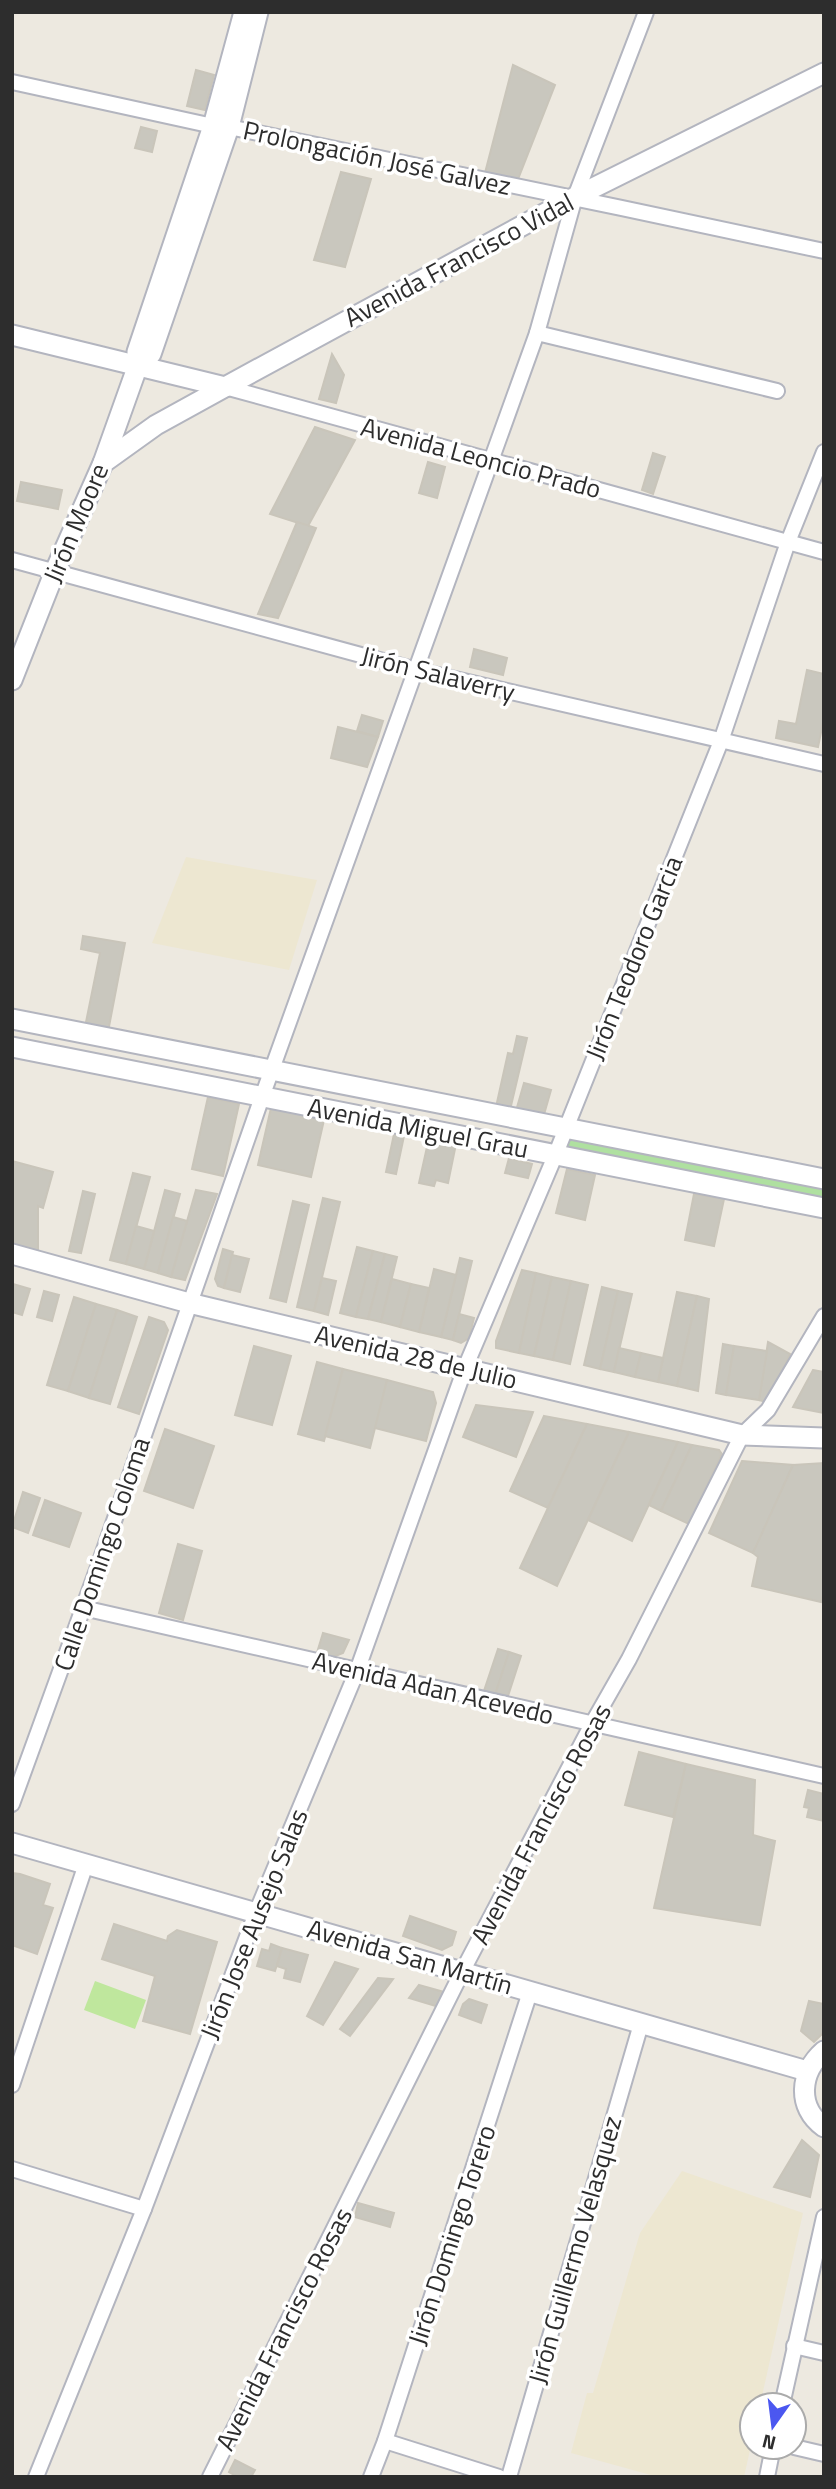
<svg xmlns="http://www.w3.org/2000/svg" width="836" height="2489" viewBox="0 0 836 2489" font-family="'Titillium Web',sans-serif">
<rect width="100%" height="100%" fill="#ede9e0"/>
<g fill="#ede7d1">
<polygon points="186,857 317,880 289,970 152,943"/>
<polygon points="682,2171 803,2213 760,2405 752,2405 752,2441 744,2477 658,2477 571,2453 587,2393 593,2393 640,2233"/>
</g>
<polygon fill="#afe0a0" points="570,1133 824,1182 824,1203 563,1152"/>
<polygon fill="#bfe79d" points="95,1981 146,2000 135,2029 84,2010"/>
<g fill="#c9c7be" stroke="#c9c5ba" stroke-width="2">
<polygon points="513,65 555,85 518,179 485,173"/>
<polygon points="196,70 214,75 205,110 187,106"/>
<polygon points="141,127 157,131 152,152 135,148"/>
<polygon points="341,172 371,179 345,267 314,260"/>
<polygon points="332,354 344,375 336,403 319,399"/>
<polygon points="315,427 355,440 308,526 270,514"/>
<polygon points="653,453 665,457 653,494 642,490"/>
<polygon points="428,462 445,467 437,498 419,493"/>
<polygon points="21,482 62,490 58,509 17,501"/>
<polygon points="297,522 316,528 278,618 258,614"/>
<polygon points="474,649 507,658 503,675 470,667"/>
<polygon points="807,670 824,674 824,718 818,747 776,738 779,721 796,724"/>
<polygon points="362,715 383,721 378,737 357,731"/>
<polygon points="338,727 378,737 367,767 331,758"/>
<polygon points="83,936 125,943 107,1037 84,1032 100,953 81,949"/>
<polygon points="517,1036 527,1038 510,1110 496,1107 508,1053 513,1054"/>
<polygon points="524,1083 551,1090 543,1118 516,1111"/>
<polygon points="208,1097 239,1104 223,1176 192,1169"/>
<polygon points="271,1108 324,1120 311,1177 258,1165"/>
<polygon points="394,1134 404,1136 396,1174 386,1172"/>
<polygon points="429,1138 456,1144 448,1183 436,1180 434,1186 419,1183"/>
<polygon points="509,1158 532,1164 528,1178 505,1173"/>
<polygon points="12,1161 53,1172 43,1208 38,1206 38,1251 12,1244"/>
<polygon points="567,1169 595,1175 585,1220 556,1213"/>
<polygon points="133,1173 150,1177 126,1264 110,1260"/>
<polygon points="165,1190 180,1194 158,1273 144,1269"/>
<polygon points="196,1190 217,1194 185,1280 171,1277"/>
<polygon points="83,1191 95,1194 81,1253 69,1251"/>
<polygon points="694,1194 724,1199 714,1246 685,1240"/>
<polygon points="323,1198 340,1202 314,1311 297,1307"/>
<polygon points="293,1201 309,1205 286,1302 270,1298"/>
<polygon points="173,1217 187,1221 171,1277 158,1273"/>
<polygon points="136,1226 154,1231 144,1269 126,1264"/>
<polygon points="357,1247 373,1251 356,1317 340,1313"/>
<polygon points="223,1249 233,1252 224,1288 218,1286 215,1279"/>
<polygon points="373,1251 385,1254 368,1319 356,1317"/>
<polygon points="385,1254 397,1257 381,1322 368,1319"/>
<polygon points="232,1255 249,1259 240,1292 224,1288"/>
<polygon points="460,1258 472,1261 453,1340 441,1337"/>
<polygon points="434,1269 456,1275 441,1337 419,1332"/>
<polygon points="522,1270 536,1273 519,1353 496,1348 496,1341"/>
<polygon points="536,1273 552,1277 534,1356 519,1353"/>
<polygon points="552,1277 571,1281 553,1360 534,1356"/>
<polygon points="322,1278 336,1281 328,1315 314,1311"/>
<polygon points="392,1279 411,1284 400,1327 381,1322"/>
<polygon points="571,1281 588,1285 570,1364 553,1360"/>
<polygon points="13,1284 30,1289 22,1315 12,1312"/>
<polygon points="411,1284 429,1288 419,1332 400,1327"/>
<polygon points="602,1287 618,1291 600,1369 584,1365"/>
<polygon points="44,1291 59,1295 52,1321 37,1317"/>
<polygon points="618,1291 632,1294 614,1372 600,1369"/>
<polygon points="677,1292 697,1296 677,1386 658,1382"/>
<polygon points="697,1296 709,1299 698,1391 677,1386"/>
<polygon points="74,1297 96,1304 68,1391 47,1385"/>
<polygon points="96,1304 117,1310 89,1398 68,1391"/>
<polygon points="117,1310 137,1317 110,1404 89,1398"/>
<polygon points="459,1314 474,1318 469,1338 461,1343 453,1340"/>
<polygon points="149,1317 164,1322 168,1330 139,1414 118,1407"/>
<polygon points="768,1342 790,1354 769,1403 759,1400"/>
<polygon points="723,1344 734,1346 726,1395 716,1393"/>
<polygon points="254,1346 291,1356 272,1425 235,1415"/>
<polygon points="734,1346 767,1351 759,1400 726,1395"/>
<polygon points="619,1348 641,1353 635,1377 614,1372"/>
<polygon points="641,1353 663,1358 658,1382 635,1377"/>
<polygon points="317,1362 343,1369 324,1441 298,1434"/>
<polygon points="343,1369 387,1380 370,1448 325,1436"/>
<polygon points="813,1370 824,1372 824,1413 793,1407"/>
<polygon points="387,1380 433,1392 436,1403 426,1441 375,1428"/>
<polygon points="476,1405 533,1412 516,1457 463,1437"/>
<polygon points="544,1416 587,1424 548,1508 510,1491"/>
<polygon points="587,1424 629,1432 557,1586 520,1568"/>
<polygon points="165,1429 214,1446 193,1508 144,1491"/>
<polygon points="629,1432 678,1442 632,1541 588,1520"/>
<polygon points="678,1442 692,1445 661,1511 649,1505"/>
<polygon points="692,1445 719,1450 722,1454 689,1524 661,1511"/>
<polygon points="742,1461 793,1465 753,1553 709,1533"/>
<polygon points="824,1463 824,1592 821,1602 752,1586 758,1557 753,1553 793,1465"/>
<polygon points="23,1492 40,1498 28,1533 12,1527"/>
<polygon points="45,1500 81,1513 69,1547 33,1535"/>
<polygon points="178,1544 202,1551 183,1620 159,1613"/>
<polygon points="323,1633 349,1640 343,1653 328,1659 316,1656"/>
<polygon points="498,1649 509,1652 495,1695 484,1691"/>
<polygon points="509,1652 521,1656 507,1699 495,1695"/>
<polygon points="639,1752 686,1764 673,1817 625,1805"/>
<polygon points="686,1764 755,1780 753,1835 775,1841 760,1925 654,1908"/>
<polygon points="808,1790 824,1794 824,1821 807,1817 809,1808 804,1807"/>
<polygon points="12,1873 20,1874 50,1884 43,1905 53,1908 37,1954 12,1945"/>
<polygon points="410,1916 456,1932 452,1945 442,1950 403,1936"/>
<polygon points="114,1924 167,1941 168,1936 177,1930 217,1942 190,2034 143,2021 155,1976 102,1959"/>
<polygon points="271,1944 282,1948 275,1971 257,1966 262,1949 269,1951"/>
<polygon points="282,1948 308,1955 300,1982 284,1978 286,1969 277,1966"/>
<polygon points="335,1962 358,1969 323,2025 307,2016"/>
<polygon points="378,1978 393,1979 350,2036 340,2029"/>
<polygon points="419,1985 444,1992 439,2007 409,1998"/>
<polygon points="469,1999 487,2005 481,2023 459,2015 463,2004"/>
<polygon points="809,2001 824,2004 824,2032 814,2042 801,2031"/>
<polygon points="802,2140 819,2155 810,2197 774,2187"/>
<polygon points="358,2203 394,2213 390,2227 355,2217"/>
<polygon points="235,2460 255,2470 251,2477 238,2477 229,2472"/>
</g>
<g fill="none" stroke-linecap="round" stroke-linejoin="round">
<defs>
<g id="street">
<path d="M12 82 213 126 229 127C428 168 626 208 824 251"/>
<polyline points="537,333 777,391"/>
<polyline points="225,387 824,552"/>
<polyline points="12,560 416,670 824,764"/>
<polyline points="83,1608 824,1776"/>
<polyline points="12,1804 98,1567 262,1097 537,333 575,197 646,12"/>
<polyline points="12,2085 86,1864"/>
<polyline points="12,2169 144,2209"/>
<polyline points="794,2346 824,2353"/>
<polyline points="782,2405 824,2217"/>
<polyline points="385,2441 499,2477"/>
<polyline points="794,2447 824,2454"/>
<polyline points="36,2477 144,2209 256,1913 357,1671 465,1368 555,1156 721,741 788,542 824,452"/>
<polyline points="210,2477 462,1972 592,1724 629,1659 742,1435 768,1410 824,1316"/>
<polyline points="371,2477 385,2441 530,1992"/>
<polyline points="509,2477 641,2024"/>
<polyline points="767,2477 773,2447"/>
</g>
<g id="secondary">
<polyline points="12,335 225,387"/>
<polyline points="138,365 151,354 229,127 258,12"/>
<polyline points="103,463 156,425 225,387 575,197 824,73"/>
<polyline points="12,680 55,571 103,463 138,365 137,352 213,126 244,12"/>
<polyline points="12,1019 824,1179"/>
<polyline points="12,1047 824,1208"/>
<polyline points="12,1254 189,1303 742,1435 824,1438"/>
<polyline points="12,1843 807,2071"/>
<path d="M824 2051C800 2072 796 2107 824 2127"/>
</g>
</defs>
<use href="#street" stroke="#b3b5bf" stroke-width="18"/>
<use href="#secondary" stroke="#b3b5bf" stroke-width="23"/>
<use href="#street" stroke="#fff" stroke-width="14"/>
<use href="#secondary" stroke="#fff" stroke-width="19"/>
</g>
<g text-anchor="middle" stroke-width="7" stroke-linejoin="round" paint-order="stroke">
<g font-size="26" fill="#2d2d2d" stroke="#fff">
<text transform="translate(377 158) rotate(12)" y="9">Prolongación José Galvez</text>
<text transform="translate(459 260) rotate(-28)" y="9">Avenida Francisco Vidal</text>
<text transform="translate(481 458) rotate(15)" y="9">Avenida Leoncio Prado</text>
<text transform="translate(76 523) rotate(-67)" y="9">Jirón Moore</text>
<text transform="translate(438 674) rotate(14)" y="9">Jirón Salaverry</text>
<text transform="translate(634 958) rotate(-68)" y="9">Jirón Teodoro Garcia</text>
<text transform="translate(418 1128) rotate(11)" y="9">Avenida Miguel Grau</text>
<text transform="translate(416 1357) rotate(13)" y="9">Avenida 28 de Julio</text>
<text transform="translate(102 1554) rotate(-71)" y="9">Calle Domingo Coloma</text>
<text transform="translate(433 1688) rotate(13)" y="9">Avenida Adan Acevedo</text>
<text transform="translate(541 1824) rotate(-62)" y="9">Avenida Francisco Rosas</text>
<text transform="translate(254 1924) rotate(-68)" y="9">Jirón Jose Ausejo Salas</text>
<text transform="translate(410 1957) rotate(16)" y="9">Avenida San Martín</text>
<text transform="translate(452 2235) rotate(-72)" y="9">Jirón Domingo Torero</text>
<text transform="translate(575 2250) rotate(-74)" y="9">Jirón Guillermo Velasquez</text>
<text transform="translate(284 2329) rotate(-63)" y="9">Avenida Francisco Rosas</text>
</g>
</g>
<rect width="836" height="2489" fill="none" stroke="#2d2d2d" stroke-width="28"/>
<g transform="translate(773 2426) rotate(194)"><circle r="33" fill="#ffffff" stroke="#ababab" stroke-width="2"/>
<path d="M0-5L12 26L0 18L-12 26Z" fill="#4b57f0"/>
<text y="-10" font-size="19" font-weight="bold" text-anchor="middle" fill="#2d2d2d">N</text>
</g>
</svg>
